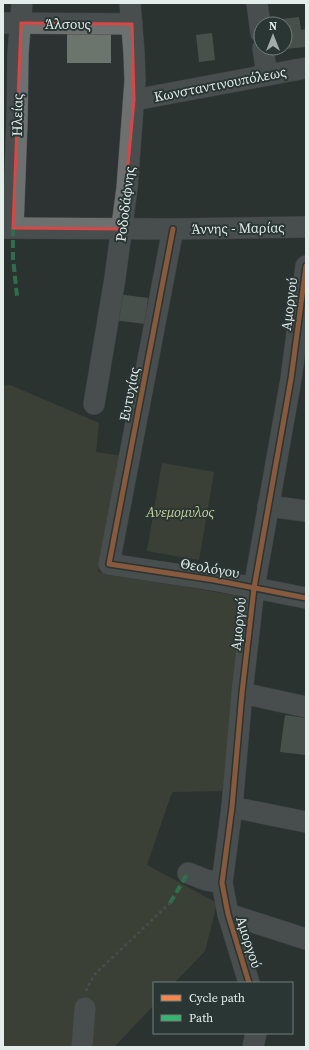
<svg xmlns="http://www.w3.org/2000/svg" width="309" height="1050" viewBox="0 0 309 1050" font-family="'Source Serif 4',serif">
<rect width="100%" height="100%" fill="#2c3332"/>
<g fill="#4e503f">
<polygon points="10,385 99,423 96,452 123,456 98,572 251,598 227,791 172,792 147,865 217,903 205,951 174,983 154,983 154,1005 114,1047 3,1047 3,386"/>
<polygon points="162,463 214,472 199,560 147,551"/>
</g>
<g fill="#6c746e">
<polygon points="299,17 301,30 306,29 306,47 285,49 285,24 274,24 274,20"/>
<rect x="67" y="32" width="44" height="31"/>
<polygon points="212,33 215,60 199,62 196,35"/>
<polygon points="117,294 148,298 145,324 114,320"/>
<polygon points="285,715 306,718 306,755 280,752"/>
</g>
<g fill="none" stroke-linecap="round" stroke-linejoin="round">
<defs>
<g id="minor">
<polyline points="257,3 261,33"/>
<polyline points="3,23 132,24"/>
<polyline points="263,48 267,75"/>
<polyline points="134,100 306,68"/>
<polyline points="3,228 173,229 306,227"/>
<polyline points="13,228 17,122 18,53 22,3"/>
<polyline points="173,229 109,564 214,580 306,598"/>
<polyline points="94,404 115,278 127,188 135,81 134,53 130,3"/>
<polyline points="268,506 306,511"/>
<polyline points="242,693 306,707"/>
<polyline points="232,807 306,822"/>
<polyline points="188,873 206,880 222,883"/>
<polyline points="228,914 306,939"/>
<polyline points="249,983 228,914 222,883 232,807 242,693 254,588 291,379 306,266"/>
<polyline points="82,1047 85,1008"/>
<polyline points="253,1047 256,1033"/>
</g>
</defs>
<use href="#minor" stroke="#4b5150" stroke-width="22"/>
<polyline stroke="#686e6d" stroke-width="2.5" stroke-dasharray="3 3" stroke-linecap="butt" points="86,991 88,986 95,974 170,903"/>
<use href="#minor" stroke="#6c706f" stroke-width="21"/>
<g stroke="#33b770" stroke-width="4" stroke-dasharray="8 4" stroke-linecap="butt">
<polyline points="13,228 13,258 17,296"/>
<polyline points="170,903 188,873"/>
</g>
<defs>
<g id="cycleway">
<polyline points="173,229 109,564 214,580 306,598"/>
<polyline points="249,983 228,914 222,883 232,807 242,693 254,588 291,379 306,266"/>
</g>
</defs>
<use href="#cycleway" stroke="#293633" stroke-width="8"/>
<use href="#cycleway" stroke="#f5874c" stroke-width="5"/>
</g>
<path d="M0 0H309V1050H0ZM21 23 132 24 134 100 122 229 13 228Z" fill="#2c3332" fill-opacity=".55" fill-rule="evenodd"/>
<path fill="none" stroke="#d84645" stroke-width="3" stroke-linejoin="round" d="M21 23 132 24 134 100 122 229 13 228Z"/>
<g text-anchor="middle" stroke-width="4" stroke-linejoin="round" paint-order="stroke">
<g font-size="14" fill="#e5edeb" stroke="#293633">
<text x="68" y="29">Άλσους</text>
<text transform="translate(220 84) rotate(-11)" y="5">Κωνσταντινουπόλεως</text>
<text transform="translate(17 115) rotate(-89)" y="5">Ηλείας</text>
<text transform="translate(125 204) rotate(-83)" y="5">Ροδοδάφνης</text>
<text transform="translate(238 228) rotate(-1)" y="5">Άννης - Μαρίας</text>
<text transform="translate(289 304) rotate(-83)" y="5">Αμοργού</text>
<text transform="translate(129 394) rotate(-79)" y="5">Ευτυχίας</text>
<text transform="translate(210 568) rotate(10)" y="5">Θεολόγου</text>
<text transform="translate(238 624) rotate(-84)" y="5">Αμοργού</text>
<text transform="translate(249 942) rotate(72)" y="5">Αμοργού</text>
</g>
<g font-size="14" font-style="italic" fill="#cacf98" stroke="#293633">
<text x="180" y="517">Ανεμομυλος</text>
</g>
</g>
<rect width="309" height="1050" fill="none" stroke="#e5edeb" stroke-width="8"/>
<rect x="153" y="982" width="140" height="52" fill="#293633" stroke="#747f7d"/>
<rect x="161" y="995" width="20" height="6" fill="#f5874c" stroke="#747f7d"/>
<text x="189" y="1002" font-size="12" fill="#e5edeb">Cycle path</text>
<rect x="161" y="1015" width="20" height="6" fill="#33b770" stroke="#747f7d"/>
<text x="189" y="1022" font-size="12" fill="#e5edeb">Path</text>
<g transform="translate(273 36)"><circle r="19" fill="#293633" stroke="#747f7d"/>
<path d="M0-3L7 15L0 10L-7 15Z" fill="#a4acaa"/>
<text y="-6" font-size="11" font-weight="bold" text-anchor="middle" fill="#e5edeb">N</text>
</g>
</svg>
